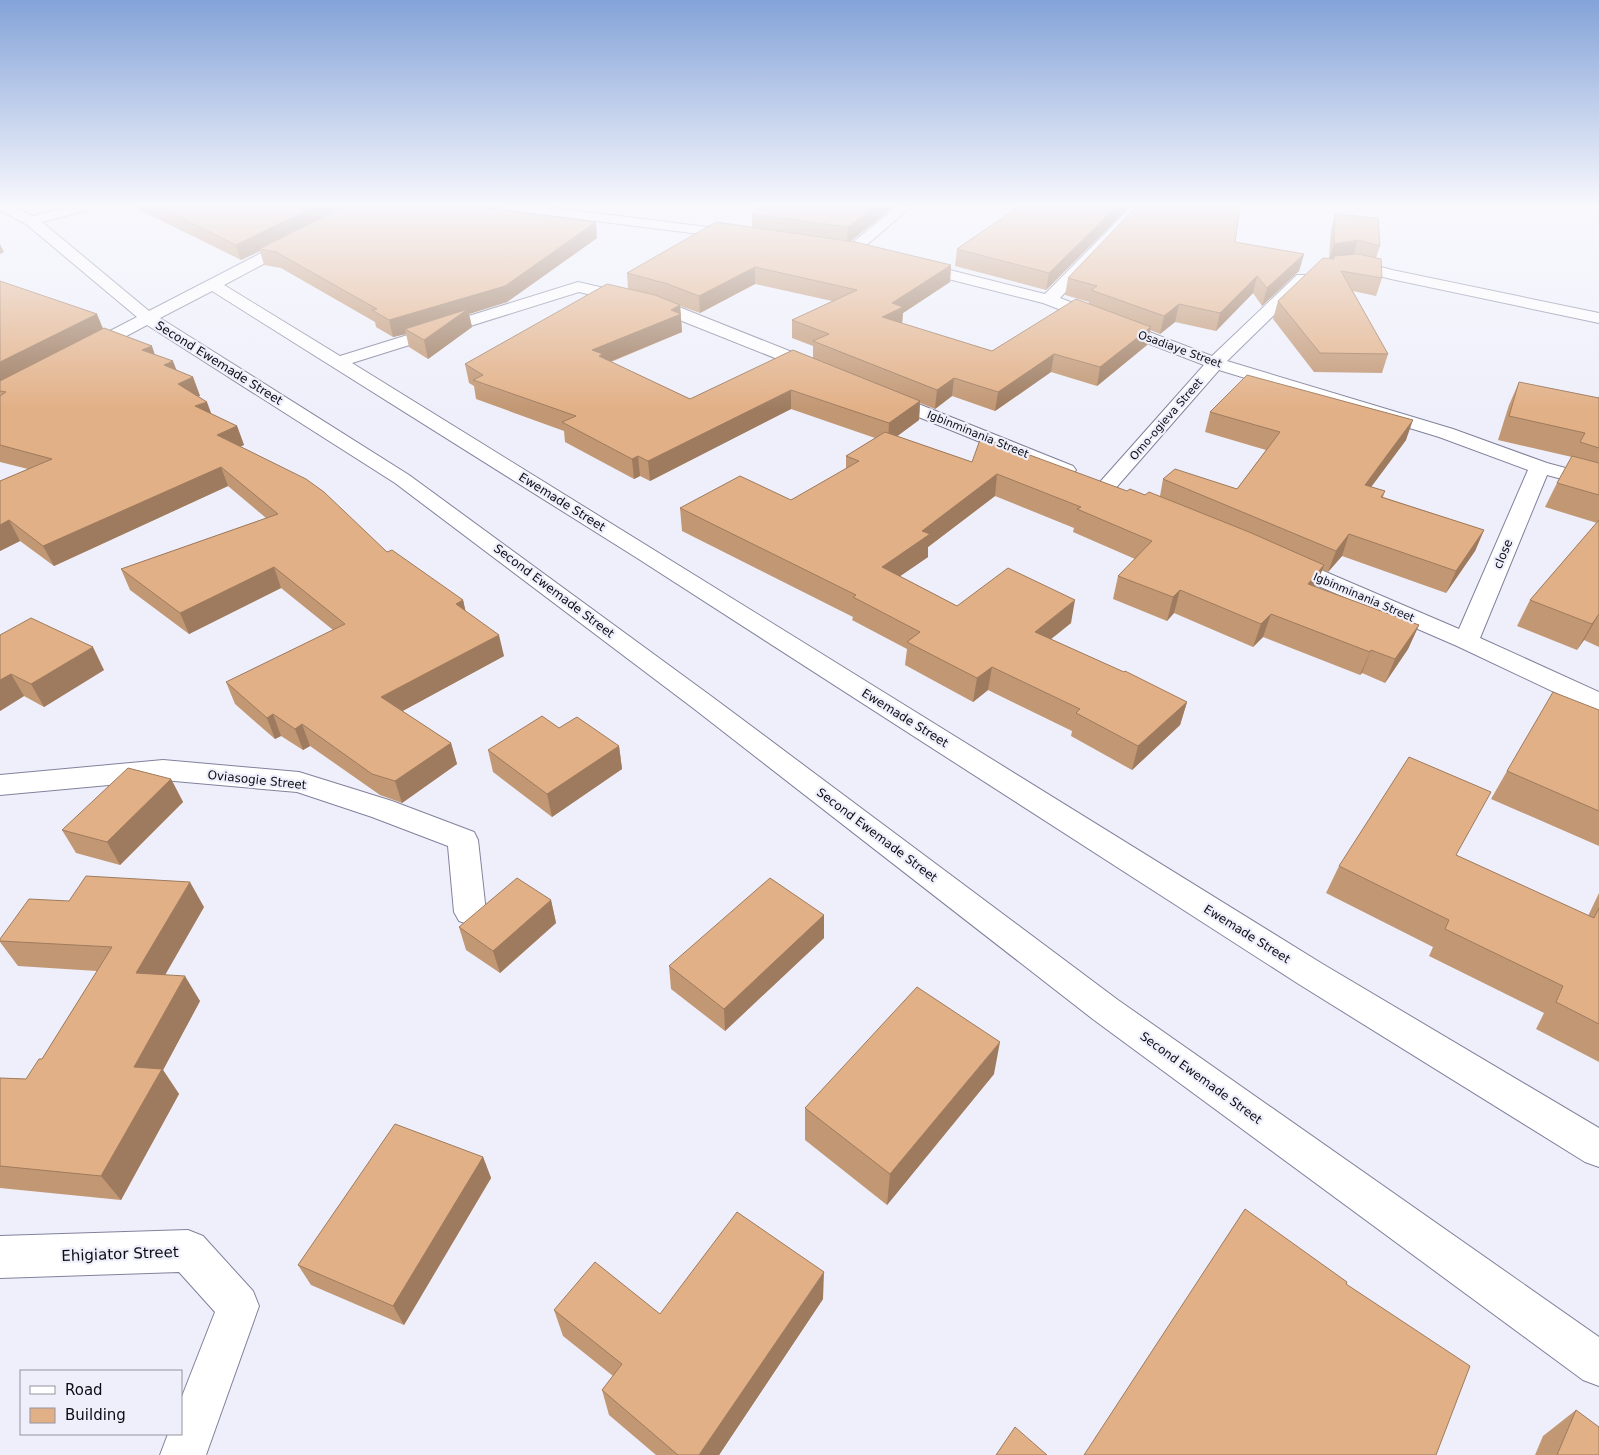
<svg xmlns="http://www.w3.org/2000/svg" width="1599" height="1455" viewBox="0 0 1599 1455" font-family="'DejaVu Sans',sans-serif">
<rect width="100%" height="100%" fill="#efeffb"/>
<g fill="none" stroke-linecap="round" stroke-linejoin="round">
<defs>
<g id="minor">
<polygon points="0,207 15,207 33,216 68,207 89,207 87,210 42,222 149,311 350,207 367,207 365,210 224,285 340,356 578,282 669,303 822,364 825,368 822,372 816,373 810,372 657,311 579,292 352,363 1321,963 1599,1128 1599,1167 1585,1162 1297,983 637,558 212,291 160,318 409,475 711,696 1118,1000 1599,1337 1599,1386 1583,1380 1094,1020 693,708 395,483 147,325 91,355 85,356 79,355 76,351 79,347 137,317 26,224 0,210"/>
<polygon points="510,207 547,207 739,231 744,232 746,235 744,238 739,239 517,211"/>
<polygon points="896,207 911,207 856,254 846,254 843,251 846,248"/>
<polygon points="1131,207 1145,207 1060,298 1212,356 1297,275 1309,275 1311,278 1309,281 1227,361 1453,429 1547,463 1599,477 1599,489 1547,475 1480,638 1599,692 1599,712 1590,709 1457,646 1277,568 1273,563 1277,558 1285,556 1293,558 1459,629 1528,470 1439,437 1219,370 1114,490 1107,492 1100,490 1096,486 1100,482 1204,365 1043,303 909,269 906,266 909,263 914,261 1045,294"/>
<polygon points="1353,259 1392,270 1599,313 1599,323 1391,279 1353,269 1340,268 1337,265 1340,262"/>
<polygon points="886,391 1073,466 1076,470 1073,474 1066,476 1059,474 879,401 877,397 879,393"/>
<polygon points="163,760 299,772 392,801 474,832 478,840 486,912 481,921 470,925 459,921 454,912 448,846 372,817 297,792 163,780 0,795 0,775"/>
<polygon points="188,1230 203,1236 253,1291 259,1306 206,1455 160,1455 168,1434 181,1434 181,1399 215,1312 179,1272 0,1278 0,1236"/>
</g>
</defs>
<use href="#minor" stroke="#82819c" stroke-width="2"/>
<use href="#minor" fill="#fff" fill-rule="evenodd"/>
</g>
<g fill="#c29773" fill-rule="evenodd">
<polygon points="134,207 500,207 496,209 597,238 507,302 469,314 472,327 428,359 409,347 406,334 393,337 376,327 375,322 281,268 264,265 260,251 241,260"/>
<path d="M758 207H892L885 214 850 242 951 265 950 282 903 313 902 323 992 351 1089 304V302L1065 295 1068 278 1235 242 1304 254 1299 271 1262 306 1253 293 1216 331 1175 322 1160 334 1150 330 1147 345 1097 386 1051 372 995 411 952 396 935 409 920 403 919 420 897 436 972 462 1145 495 1160 496 1163 479 1237 489 1266 450 1205 432 1210 412 1406 440 1371 487 1385 491 1383 497 1484 530 1475 551 1446 593 1342 556 1328 572 1322 570 1316 587 1419 625 1408 649 1385 683 1362 673 1360 675 1263 637 1253 647 1174 613 1167 621 1113 599 1118 576 1135 559 1073 532 1074 528 995 496 928 547V557L900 576 957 606 1071 623 1051 639 1187 702 1180 725 1132 770 1071 736 1072 731 988 690 973 702 905 665 907 649 852 620 853 617 682 531 680 508 791 500 846 469V456L875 438 791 409 650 481 640 476 634 479 565 442 564 431 476 399 474 386 469 383 465 364 628 289 627 273 752 227V214ZM755 284 832 301 792 320V338L813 346V358L690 399 611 362 682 332 680 306 700 313Z"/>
<polygon points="1018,207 1129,207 1046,290 955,266 957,249"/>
<polygon points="1335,214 1380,246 1376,258 1382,278 1376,296 1353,291 1388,354 1382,373 1314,372 1273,319 1278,301 1329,258 1331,230"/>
<polygon points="0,281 103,329 155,355 177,370 193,377 200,396 198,396 211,414 237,426 244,445 240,446 387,552 463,600 465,610 504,656 402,711 451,743 457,764 402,803 380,795 310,746 303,750 281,736 275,739 235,704 226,682 333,630 281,588 189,634 130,590 121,569 266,518 228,486 54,566 20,541 0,551 0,481 28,469 0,462"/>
<polygon points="1519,382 1598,398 1599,396 1599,647 1584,640 1577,650 1517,626 1530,600 1597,523 1545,507 1557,483 1572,457 1498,440 1509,405"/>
<polygon points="0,635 104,670 44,707 24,696 0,711"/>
<polygon points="1599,710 1599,846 1491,799 1507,771"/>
<polygon points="559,728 619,746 622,769 552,817 493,772 488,750"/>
<polygon points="171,779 183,802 120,865 76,853 62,830"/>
<polygon points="1456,855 1588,916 1599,893 1599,1062 1536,1029 1544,1013 1429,956 1433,947 1326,893 1339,866"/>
<polygon points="551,900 556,923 500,973 466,950 459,927"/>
<polygon points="204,907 165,974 200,1001 163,1070 179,1094 121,1200 0,1188 0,1078 26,1079 42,1059 97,971 18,966 0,942 0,939"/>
<polygon points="824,915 824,938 725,1031 671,989 669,966"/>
<polygon points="994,1074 887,1205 805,1140 805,1108"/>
<polygon points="483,1157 491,1178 404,1325 311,1285 298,1265"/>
<polygon points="823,1299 719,1455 656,1455 609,1415 602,1390 613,1376 563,1336 554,1310 660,1314"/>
<polygon points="1576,1410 1599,1455 1535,1455 1543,1436"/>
</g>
<g fill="#9e7b5e">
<polygon points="313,207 347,207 259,249 260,251 241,260 236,245"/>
<polygon points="471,207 500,207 474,221"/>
<polygon points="874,207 892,207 885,214 847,244 848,227"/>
<polygon points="1116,207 1129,207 1046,290 1049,273"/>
<polygon points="596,222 597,238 507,302 469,314 472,327 428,359 424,340 405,329 406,334 393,337 389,320"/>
<polygon points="1358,240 1353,257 1334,256 1333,260 1329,261 1334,244"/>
<polygon points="0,244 4,252 0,254"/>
<polygon points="1304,254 1299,271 1262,306 1267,288"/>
<polygon points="951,265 950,282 903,313 902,324 882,317 892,303"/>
<polygon points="755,267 755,284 700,313 699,296"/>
<polygon points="1257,276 1253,293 1216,331 1220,313"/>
<polygon points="1179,304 1175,322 1160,334 1164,316"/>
<polygon points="680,305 682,332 604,364 592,350"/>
<polygon points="97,314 104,331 0,385 0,362"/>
<polygon points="1151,327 1147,345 1097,386 1100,367"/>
<polygon points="152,346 158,364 142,350"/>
<polygon points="1054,354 1051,372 995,411 998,392"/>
<polygon points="173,361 180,379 164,365"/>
<polygon points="193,377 200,396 185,402 178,384"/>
<polygon points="954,378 952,396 935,409 937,390"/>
<polygon points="791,390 791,409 650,481 648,461"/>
<polygon points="920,401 919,420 888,443 889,423"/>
<polygon points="207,402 214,421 195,406"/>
<polygon points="1413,420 1406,440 1357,506 1365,485"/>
<polygon points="237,426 244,445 224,454 217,435"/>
<polygon points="638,456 640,476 634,479 632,459"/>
<polygon points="221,467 228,486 54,566 43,546"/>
<polygon points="997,474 995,496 928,547 928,557 880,590 882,567 922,531"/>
<polygon points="9,520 20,541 0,551 0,525"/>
<polygon points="1484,530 1475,551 1446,593 1456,571"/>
<polygon points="1349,534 1342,556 1328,572 1336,551"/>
<polygon points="1324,565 1316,587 1308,584"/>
<polygon points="274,567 281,588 189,634 180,613"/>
<polygon points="1180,590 1174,613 1167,621 1173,597"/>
<polygon points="463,600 468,621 456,604"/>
<polygon points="1075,600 1071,623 1031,655 1035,632"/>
<polygon points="1271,614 1263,637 1253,647 1261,624"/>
<polygon points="1599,614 1584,640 1577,650 1592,624"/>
<polygon points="1419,625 1408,649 1385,683 1395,659"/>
<polygon points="499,635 504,656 388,719 381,697"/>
<polygon points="93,647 104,670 44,707 31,684"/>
<polygon points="1371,650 1362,673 1360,675 1370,652"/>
<polygon points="992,667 988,690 973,702 977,678"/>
<polygon points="11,674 24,696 0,711 0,680"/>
<polygon points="1187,702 1180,725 1132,770 1138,746"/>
<polygon points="273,714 281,736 275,739 267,718"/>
<polygon points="302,724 310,746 303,750 295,729"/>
<polygon points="451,743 457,764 402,803 395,781"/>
<polygon points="619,746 622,769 552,817 547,794"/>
<polygon points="171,779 183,802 120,865 107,842"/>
<polygon points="190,882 204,907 152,998 136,973"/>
<polygon points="551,900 556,923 500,973 493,951"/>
<polygon points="824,915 824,938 725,1031 724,1009"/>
<polygon points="185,976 200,1001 163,1070 179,1094 121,1200 101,1176 134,1067"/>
<polygon points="1000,1042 994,1074 887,1205 890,1174"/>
<polygon points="483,1157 491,1178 404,1325 393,1306"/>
<polygon points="824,1272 823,1299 719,1455 699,1455"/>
</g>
<g fill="#e2b086" stroke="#9e7b5e">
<polygon points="159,207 313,207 236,245"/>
<polygon points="343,207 479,207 596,222 505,286 389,320 372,310 377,309 276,252 259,249"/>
<polygon points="758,207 874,207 848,227 752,214"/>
<polygon points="1018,207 1116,207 1049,273 957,249"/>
<polygon points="1136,207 1240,207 1235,242 1304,254 1267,288 1257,276 1220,313 1179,304 1164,316 1091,290 1097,286 1068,278"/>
<polygon points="1335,214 1378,218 1380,246 1358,240 1334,244"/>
<polygon points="716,222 855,242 951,265 892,303 903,307 882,317 992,351 1076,299 1151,327 1100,367 1054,354 998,392 954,378 937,390 813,341 829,334 792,320 857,290 755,267 699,296 668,284 627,273"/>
<polygon points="1358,254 1381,259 1382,278 1341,271 1388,354 1320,353 1278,301 1323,258 1334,259 1334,256"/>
<polygon points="0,281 97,314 0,362"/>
<polygon points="607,284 655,295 680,305 671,310 681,314 592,350 603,354 599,356 690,399 793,350 920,401 889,423 791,390 648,461 638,456 632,459 562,422 576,416 473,380 483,375 465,364"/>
<polygon points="468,309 424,340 405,329"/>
<polygon points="104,328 152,346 142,350 173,361 164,365 193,377 178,384 207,402 195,406 237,426 217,435 306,479 324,492 387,552 392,550 463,600 456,604 499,635 381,697 451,743 395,781 372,774 302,724 295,729 273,714 267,718 226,682 345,624 274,567 180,613 121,569 278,514 221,467 43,546 9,520 0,525 0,481 52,459 0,445 0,396 6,392 0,391 0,381"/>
<polygon points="1247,375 1413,420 1365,485 1385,491 1381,497 1484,530 1456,571 1349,534 1336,551 1163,479 1175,469 1237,489 1280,432 1210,412"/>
<polygon points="1519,382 1599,398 1599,448 1580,442 1585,433 1509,416"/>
<polygon points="885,432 972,462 981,437 1127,491 1130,489 1145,495 1149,492 1249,532 1324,565 1308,584 1419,625 1395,659 1371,650 1370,652 1271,614 1261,624 1180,590 1173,597 1118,576 1152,541 1077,509 1081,507 997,474 922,531 930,534 882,567 957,606 1008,568 1075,600 1035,632 1124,672 1125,671 1187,702 1138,746 1076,713 1080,709 992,667 977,678 907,642 920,632 853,597 856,595 680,508 740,476 791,500 859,461 846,456"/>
<polygon points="1572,456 1599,463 1599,495 1557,483"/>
<polygon points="1599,520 1599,614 1592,624 1530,600"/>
<polygon points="31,618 93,647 31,684 11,674 0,680 0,635"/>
<polygon points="1553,692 1599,710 1599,811 1507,771"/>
<polygon points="542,716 559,728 577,717 619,746 547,794 488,750"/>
<polygon points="1409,757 1491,792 1456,855 1594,918 1599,908 1599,1024 1556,1002 1563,986 1445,929 1449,920 1339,866"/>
<polygon points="128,768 171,779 107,842 62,830"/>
<polygon points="86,876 190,882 136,973 185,976 134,1067 162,1069 101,1176 0,1166 0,1078 26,1079 39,1059 42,1059 112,947 0,941 0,939 29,899 69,901"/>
<polygon points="517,878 551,900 493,951 459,927"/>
<polygon points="770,878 824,915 724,1009 669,966"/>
<polygon points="917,987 1000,1042 890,1174 805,1108"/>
<polygon points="395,1124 483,1157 393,1306 298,1265"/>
<polygon points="1245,1209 1347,1282 1346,1284 1470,1366 1436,1455 1084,1455"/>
<polygon points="737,1212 824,1272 699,1455 678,1455 602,1390 622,1364 554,1310 595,1262 660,1314"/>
<polygon points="1576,1410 1599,1427 1599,1455 1557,1455"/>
<polygon points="1015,1427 1047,1455 996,1455"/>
</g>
<linearGradient id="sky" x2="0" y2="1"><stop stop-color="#84a3d8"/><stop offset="0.5" stop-color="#f8f8fd"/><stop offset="1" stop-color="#f8f8fd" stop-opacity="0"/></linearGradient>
<rect width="1599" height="410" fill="url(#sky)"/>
<g text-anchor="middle" stroke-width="4.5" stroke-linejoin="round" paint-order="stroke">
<g font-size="11" fill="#0c0c15" stroke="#efeffb">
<text transform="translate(1180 349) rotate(20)" y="4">Osadiaye Street</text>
<text transform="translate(1166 419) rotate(-49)" y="4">Omo-ogieva Street</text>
<text transform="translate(978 434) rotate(22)" y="4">Igbinminania Street</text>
<text transform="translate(1364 597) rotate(23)" y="4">Igbinminania Street</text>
</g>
<g font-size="12" fill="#0c0c15" stroke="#efeffb">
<text transform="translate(219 363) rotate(32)" y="4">Second Ewemade Street</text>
<text transform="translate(562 502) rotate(32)" y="4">Ewemade Street</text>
<text transform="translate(1503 554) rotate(-67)" y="4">close</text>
<text transform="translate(554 591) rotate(37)" y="4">Second Ewemade Street</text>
<text transform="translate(905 718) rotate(32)" y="4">Ewemade Street</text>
<text transform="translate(257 780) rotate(6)" y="4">Oviasogie Street</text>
<text transform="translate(877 835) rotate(37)" y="4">Second Ewemade Street</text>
<text transform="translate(1247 934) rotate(32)" y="4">Ewemade Street</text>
<text transform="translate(1201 1078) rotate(36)" y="4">Second Ewemade Street</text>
</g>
<g font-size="15" fill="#0c0c15" stroke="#efeffb">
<text transform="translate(120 1254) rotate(-2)" y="5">Ehigiator Street</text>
</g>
</g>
<rect x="20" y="1370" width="162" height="65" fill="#efeffb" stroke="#94949f"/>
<rect x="30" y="1386" width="25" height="8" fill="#ffffff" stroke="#94949f"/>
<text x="65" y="1395" font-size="15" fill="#0c0c15">Road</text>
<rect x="30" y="1408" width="25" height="15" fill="#e2b086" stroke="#94949f"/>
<text x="65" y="1420" font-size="15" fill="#0c0c15">Building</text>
</svg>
